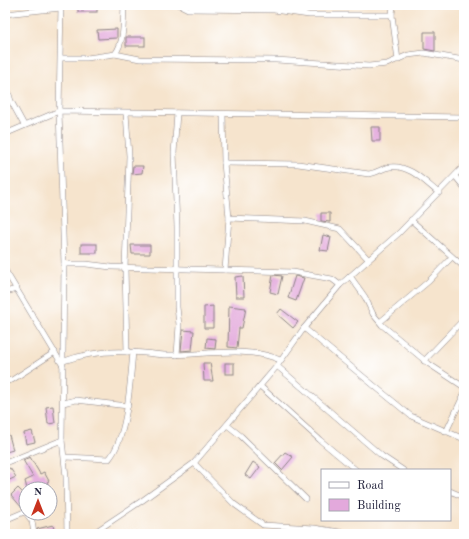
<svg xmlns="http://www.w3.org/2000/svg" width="469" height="539" viewBox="0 0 469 539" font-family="'Old Standard TT',serif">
<rect width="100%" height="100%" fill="#fff"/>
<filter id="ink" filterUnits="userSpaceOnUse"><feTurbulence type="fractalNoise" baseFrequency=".025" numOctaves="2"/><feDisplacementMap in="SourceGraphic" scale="8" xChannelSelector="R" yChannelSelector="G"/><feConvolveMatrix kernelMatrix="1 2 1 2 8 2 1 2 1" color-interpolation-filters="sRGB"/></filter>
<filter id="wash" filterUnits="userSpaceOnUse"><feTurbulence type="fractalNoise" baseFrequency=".012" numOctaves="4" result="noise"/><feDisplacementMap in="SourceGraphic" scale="16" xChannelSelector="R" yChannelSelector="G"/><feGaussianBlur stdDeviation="0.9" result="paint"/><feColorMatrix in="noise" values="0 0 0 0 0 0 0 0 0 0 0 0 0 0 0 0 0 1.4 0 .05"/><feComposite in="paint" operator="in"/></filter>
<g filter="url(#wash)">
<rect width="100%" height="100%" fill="#f6e4cd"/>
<g id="blocks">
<g fill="#e3a9dc">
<rect x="78" y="6" width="19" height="6"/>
<polygon points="117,29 117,38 98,39 97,30"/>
<polygon points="424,32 435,32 435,51 424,49"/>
<rect x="126" y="37" width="19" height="9"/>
<polygon points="371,127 380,127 380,141 372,141"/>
<polygon points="133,166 143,166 142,173 132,174"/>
<polygon points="321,213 330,213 330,222 321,221"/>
<polygon points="323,235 331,237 328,251 320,250"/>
<rect x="81" y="244" width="16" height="9"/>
<polygon points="131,245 150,245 150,254 132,254"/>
<polygon points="273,275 282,276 278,294 270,292"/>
<polygon points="243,276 244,297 236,297 235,277"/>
<polygon points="295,276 304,278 296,301 288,298"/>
<polygon points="213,306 213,328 204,328 204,307"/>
<polygon points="229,306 246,308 242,328 239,328 237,348 228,347"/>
<polygon points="281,309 298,322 293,328 277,314"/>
<polygon points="183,330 194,331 192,350 181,351"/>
<polygon points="207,338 216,339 215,349 206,348"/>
<polygon points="203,363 210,363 213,381 204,381"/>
<rect x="225" y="363" width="9" height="11"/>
<polygon points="53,406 55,423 48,424 46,407"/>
<polygon points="32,431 35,442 26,444 24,433"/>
<polygon points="5,435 9,435 13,450 6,452"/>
<polygon points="285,452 293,457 282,470 275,463"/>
<polygon points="30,457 40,474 44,472 49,481 47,482 50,489 27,489 25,481 33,477 23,460"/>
<polygon points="253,462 260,467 251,479 245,475"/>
<polygon points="10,468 16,477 5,482 5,470"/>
<polygon points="18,488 25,495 26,508 22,508 11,495"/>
<polygon points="53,525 55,534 38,534 37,529"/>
</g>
</g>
</g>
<g filter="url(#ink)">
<use href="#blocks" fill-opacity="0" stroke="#8c8384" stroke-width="1"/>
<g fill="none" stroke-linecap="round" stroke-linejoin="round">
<defs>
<g id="minor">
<polyline points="61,5 59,111 64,264 62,440 66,477 67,534"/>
<polyline points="180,5 188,9 274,10 309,15 392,15"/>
<polyline points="393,5 392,15 398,60"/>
<polyline points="5,14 61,8"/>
<polyline points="115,54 140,59 276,60 369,66 387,64 408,55 424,53 464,60"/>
<path d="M61 58H87L115 54C125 41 123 20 124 5"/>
<polyline points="5,81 11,101 24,125"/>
<polyline points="126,113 129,156 125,268 127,352"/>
<polyline points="223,115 224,163 229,218 225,270"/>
<polyline points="5,134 59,111 464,117"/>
<path d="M224 163 298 164 369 174C377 173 382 168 390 167 409 164 425 182 439 193"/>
<polyline points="455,176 464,187"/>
<polyline points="229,218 305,221 340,229 368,259"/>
<polyline points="411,220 464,267"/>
<polyline points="64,264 86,264 111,267 293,272 332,279 340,285"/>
<polyline points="5,270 63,366"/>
<polyline points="350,276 365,297 373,314 382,325 429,364 464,387"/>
<polyline points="5,292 17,289"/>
<polyline points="380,322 429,281 452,257"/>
<polyline points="304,328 411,416 464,439"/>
<polyline points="177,355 179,325 177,307 177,227 174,153 177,113"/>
<path d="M64 361C84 354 106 351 127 352 140 352 152 354 164 355 199 356 248 345 280 360"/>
<polyline points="424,361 464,319"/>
<polyline points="277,366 382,456 403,470"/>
<polyline points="5,379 7,381 12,380 55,352"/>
<polyline points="260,386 320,440 356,470"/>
<polyline points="63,403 76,400 128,406"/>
<polyline points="227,425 241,436 306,499"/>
<polyline points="446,432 464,394"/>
<path d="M65 457 109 459C128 436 130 382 133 352"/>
<polyline points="5,463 62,440"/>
<polyline points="194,463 234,504 263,525 314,528 353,534"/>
<polyline points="450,491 464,497"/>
<polyline points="26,513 32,521 34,534"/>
<polyline points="5,520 24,512 26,513"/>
<polyline points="92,534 143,500 194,463 277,366 304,328 340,285 399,233 464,166"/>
</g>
</defs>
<use href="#minor" stroke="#8c8384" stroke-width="6"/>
<use href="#minor" stroke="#fff" stroke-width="5"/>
</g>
</g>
<rect width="469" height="539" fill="none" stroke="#fff" stroke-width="20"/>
<rect x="321" y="469" width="130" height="52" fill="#ffffff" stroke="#a7a7b1"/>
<rect x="329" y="482" width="20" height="6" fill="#ffffff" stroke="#a7a7b1"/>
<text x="357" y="489" font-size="12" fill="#22223b">Road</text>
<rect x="329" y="499" width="20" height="12" fill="#e3a9dc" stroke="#a7a7b1"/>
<text x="357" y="509" font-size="12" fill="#22223b">Building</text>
<g transform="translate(38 501)"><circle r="19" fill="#ffffff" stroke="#a7a7b1"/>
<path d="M0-3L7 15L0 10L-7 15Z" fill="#c8321e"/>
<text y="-6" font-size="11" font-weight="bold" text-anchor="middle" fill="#22223b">N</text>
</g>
</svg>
